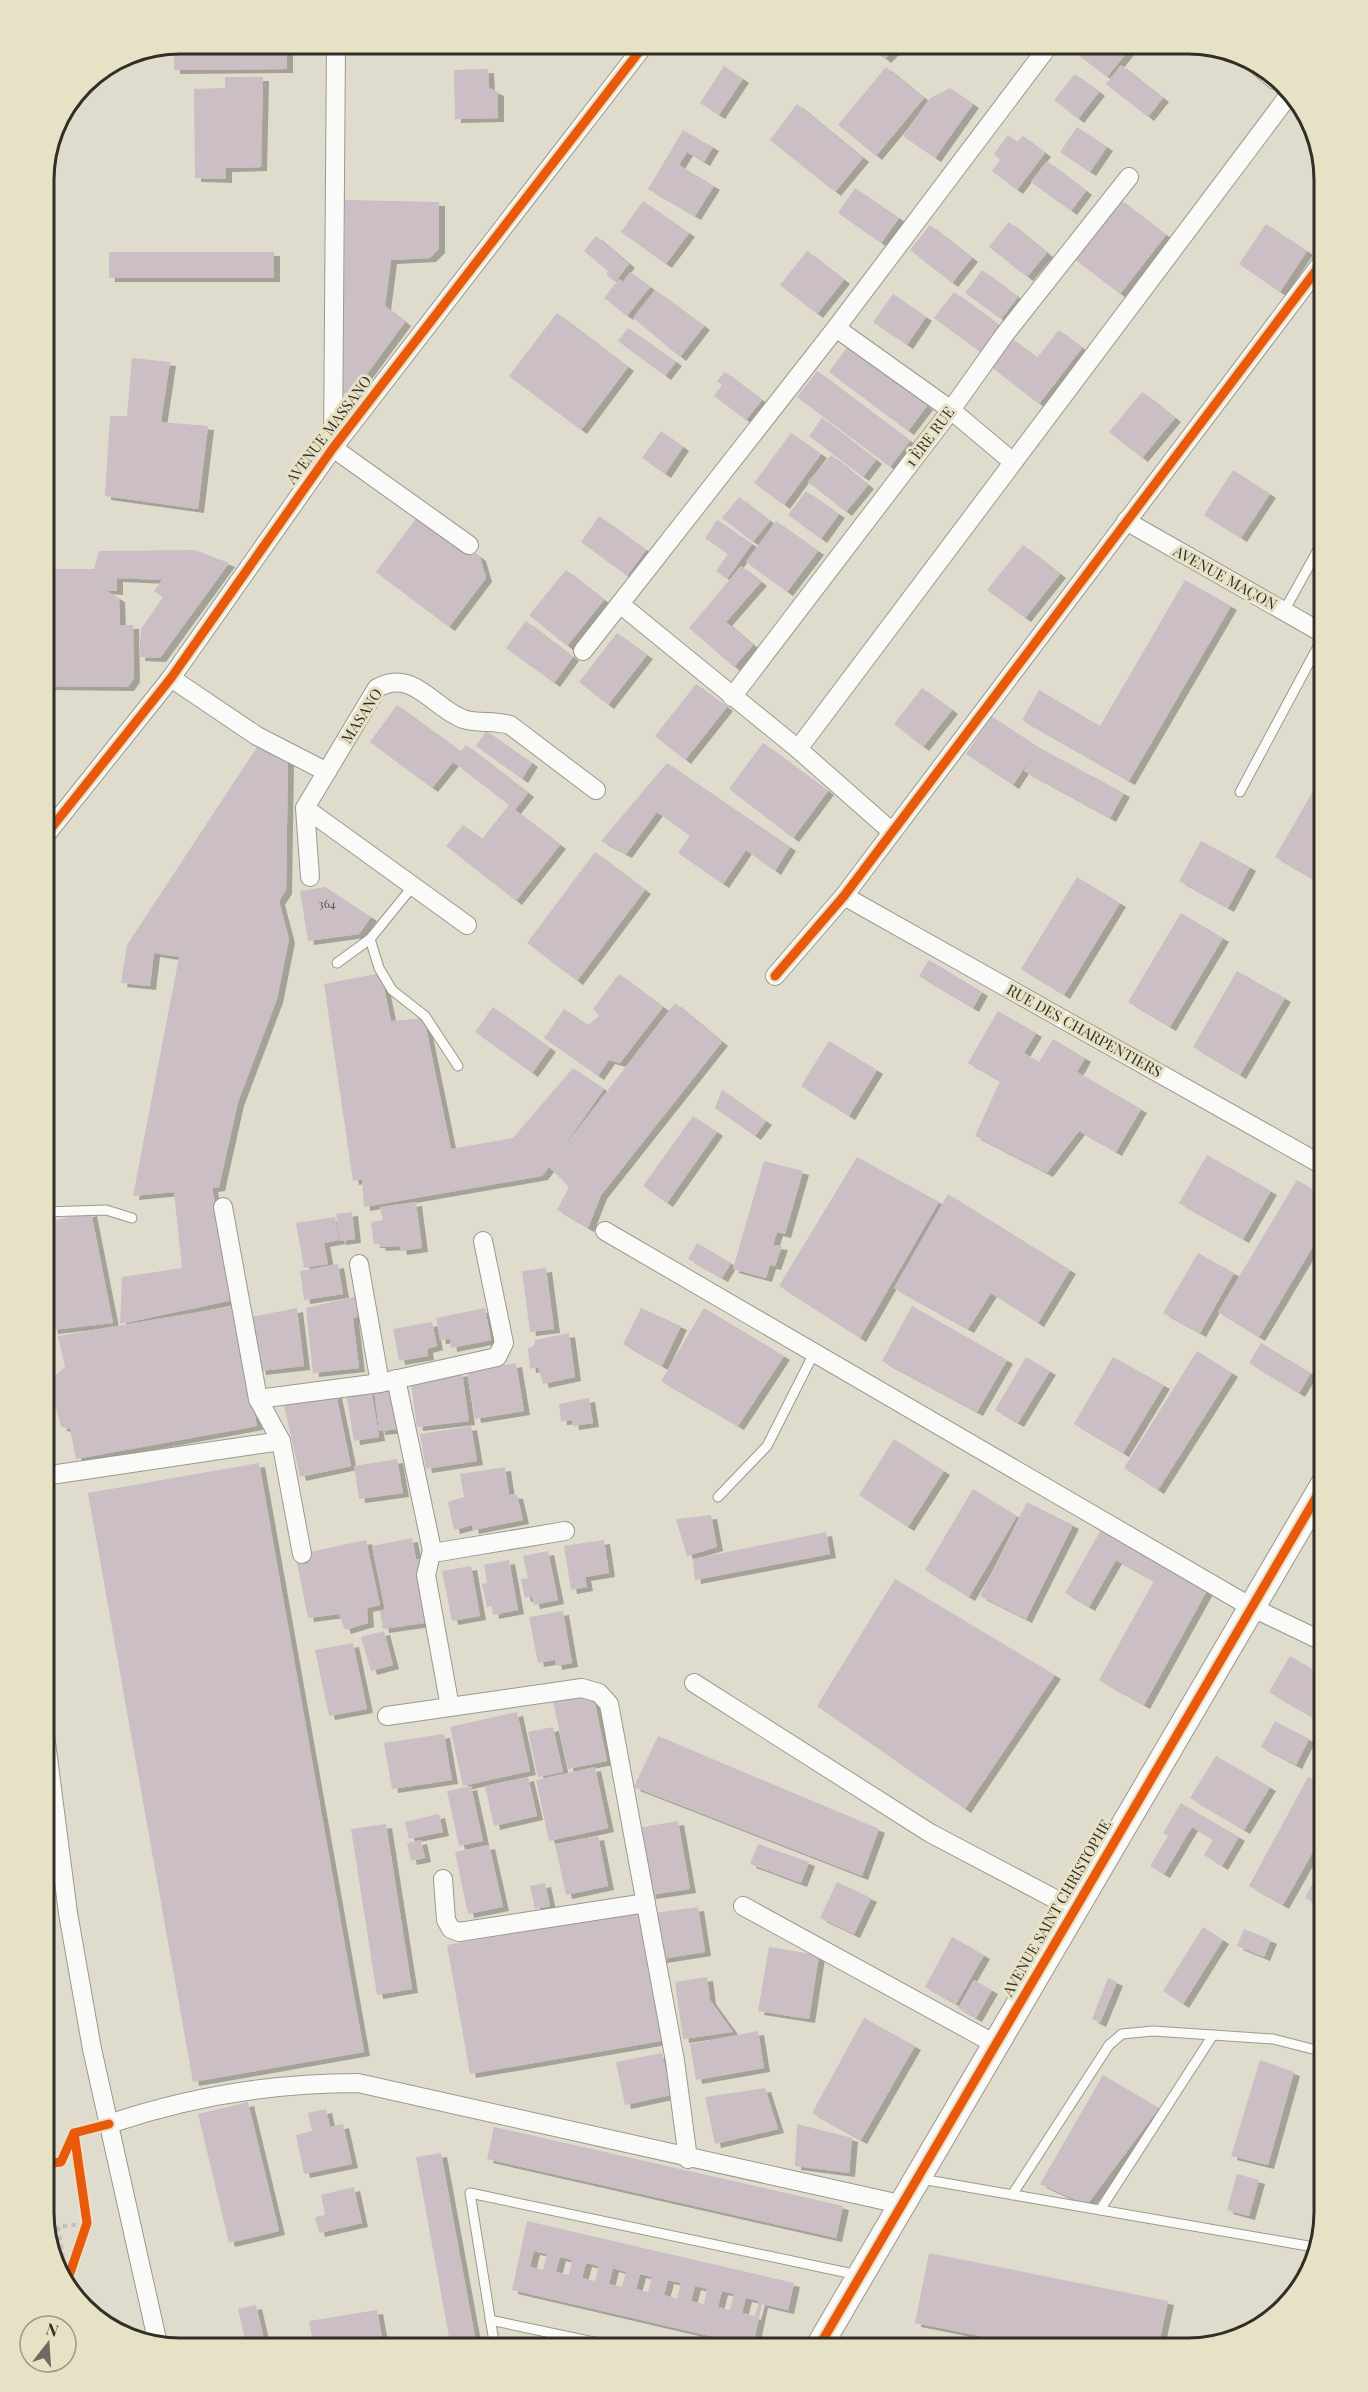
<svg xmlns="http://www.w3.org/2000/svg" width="1368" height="2392" viewBox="0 0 1368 2392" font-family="'Playfair Display',serif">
<defs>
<filter id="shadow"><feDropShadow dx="6" dy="4" stdDeviation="0" flood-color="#0004"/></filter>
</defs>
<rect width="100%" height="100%" fill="#dfdcce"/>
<g fill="#cbbec5" fill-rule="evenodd" filter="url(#shadow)">
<polygon points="180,44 287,44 287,69 174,70 174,45"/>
<polygon points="867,44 900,44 885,59"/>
<polygon points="1064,44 1134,44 1107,77"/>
<polygon points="1121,65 1163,98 1148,117 1106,84"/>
<polygon points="724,66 743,79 719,115 700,103"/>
<polygon points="886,67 924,98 876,156 838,125"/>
<polygon points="488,69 489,88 498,92 498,118 455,119 454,70"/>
<polygon points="1075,74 1099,92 1078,119 1054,100"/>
<polygon points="225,77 263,77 261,167 226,168 226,179 195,178 194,89 225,88"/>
<polygon points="950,88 973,104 935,158 903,136 930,98"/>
<polygon points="797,104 863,158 835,192 770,140"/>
<polygon points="1077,127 1107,147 1090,172 1060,152"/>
<polygon points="683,130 713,147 704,162 687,152 679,165 714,186 695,216 648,189"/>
<polygon points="1008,135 1017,142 1023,136 1045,153 1017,190 992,171 1000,160 994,154"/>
<polygon points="1047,161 1086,191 1071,211 1031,182"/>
<polygon points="855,188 899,218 881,243 838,213"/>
<polygon points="1119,199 1166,235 1120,294 1073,258"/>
<polygon points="345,200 439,202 439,249 430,258 391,260 385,306 405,322 350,397 343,393"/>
<polygon points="643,201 689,233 666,264 621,232"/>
<polygon points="1009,222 1047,253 1027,277 989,247"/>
<polygon points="1266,224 1307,251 1280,292 1239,264"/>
<polygon points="930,225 972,258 952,283 910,250"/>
<polygon points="596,236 629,264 615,282 606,274 608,271 584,251"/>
<polygon points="807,251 844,280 817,314 780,285"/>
<rect x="109" y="252" width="165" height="26"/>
<polygon points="982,270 1018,297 1001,319 965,293"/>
<polygon points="630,272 650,287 627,316 604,298 619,279 623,282"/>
<polygon points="655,290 704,326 680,357 633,318"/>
<polygon points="954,292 999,325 980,352 934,318"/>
<polygon points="893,294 926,317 907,345 873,322"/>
<polygon points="557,313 628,367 581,430 509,376"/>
<polygon points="628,328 676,362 665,376 618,341"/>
<polygon points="1059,330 1082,348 1039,404 990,366 1011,338 1037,358"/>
<polygon points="848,346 927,406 908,431 829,372"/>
<polygon points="132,358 170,362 161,422 208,426 198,509 105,496 110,416 127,416"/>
<polygon points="817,371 910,441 890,467 797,397"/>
<polygon points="725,372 762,400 746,420 714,396 722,385 717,381"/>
<polygon points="1142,392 1175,418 1142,458 1109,432"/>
<polygon points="822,418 876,460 863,477 809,436"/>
<polygon points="661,431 683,447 665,474 642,458"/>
<polygon points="791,433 821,454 784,505 754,483"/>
<polygon points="831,455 868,485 846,512 808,482"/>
<polygon points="1233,470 1270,494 1241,538 1204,515"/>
<polygon points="806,491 839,514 821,539 788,515"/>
<polygon points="739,497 770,521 753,542 722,518"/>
<polygon points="420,513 480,557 486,578 449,627 376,572"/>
<polygon points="599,516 646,550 627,576 581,542"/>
<polygon points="717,520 752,544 727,579 716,571 728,554 705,538"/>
<polygon points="776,521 818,551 787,592 746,562"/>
<polygon points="1023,545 1060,574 1025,618 987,590"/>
<polygon points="195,550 229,563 160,658 139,657 141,629 163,597 154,591 162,580 117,578 117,591 105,590 119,598 120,625 133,625 134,678 128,687 44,686 44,569 94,569 99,551"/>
<polygon points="741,566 761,582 726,622 753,645 734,667 689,628"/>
<polygon points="566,570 604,600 567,646 529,615"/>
<polygon points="1185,580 1231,606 1129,781 1022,720 1039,690 1100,726"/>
<polygon points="526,621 573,657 554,683 506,648"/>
<polygon points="617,633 647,655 608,705 579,682"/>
<polygon points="696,684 727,707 685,760 655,736"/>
<polygon points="922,688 952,710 923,747 894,724"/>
<polygon points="397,705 460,751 454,760 466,745 528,793 515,810 560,845 516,901 446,846 463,825 482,839 509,805 453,762 432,788 370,742"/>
<polygon points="991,716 1038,747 1124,793 1110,818 1024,771 1032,756 1013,785 966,754"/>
<polygon points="486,731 532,763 522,779 476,746"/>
<polygon points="261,741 288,759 286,890 279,901 289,939 277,999 238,1102 219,1187 212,1188 233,1300 120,1324 122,1277 182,1268 174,1192 133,1196 179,957 154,953 150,986 121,983 127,945"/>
<polygon points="763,743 828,791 793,838 729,789"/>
<polygon points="667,763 790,847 775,871 746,850 723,884 678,853 690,836 657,812 626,854 601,841"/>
<polygon points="1324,772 1324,864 1315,880 1275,857"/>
<polygon points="1201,841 1250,867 1228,908 1179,881"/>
<polygon points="595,852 645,890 577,981 527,943"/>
<polygon points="1077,877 1120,903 1064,995 1021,969"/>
<polygon points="325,887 371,917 359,934 308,941 300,891"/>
<polygon points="1181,913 1223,938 1170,1027 1128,1002"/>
<polygon points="929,960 982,992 973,1008 919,976"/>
<polygon points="1237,971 1285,998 1240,1075 1193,1047"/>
<polygon points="381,973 391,1021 424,1018 451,1149 513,1138 573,1068 604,1089 558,1155 675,1003 722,1042 601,1195 588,1228 557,1210 569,1187 549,1167 542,1176 364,1207 362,1179 353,1181 324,984"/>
<polygon points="619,974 663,1007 620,1063 609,1060 598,1076 544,1038 564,1009 588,1025 599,1016 593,1009"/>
<polygon points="493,1007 550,1048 532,1073 475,1032"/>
<polygon points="998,1011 1036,1033 1024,1053 1039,1062 1053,1039 1085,1058 1077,1072 1141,1109 1116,1152 1079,1131 1047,1173 975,1136 1000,1081 968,1063"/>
<polygon points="829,1041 877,1070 849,1116 801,1086"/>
<polygon points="722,1090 766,1121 755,1136 715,1108"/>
<polygon points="693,1116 717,1132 667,1203 643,1186"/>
<polygon points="1207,1155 1271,1191 1243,1239 1179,1203"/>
<polygon points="857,1157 939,1202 860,1338 779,1286"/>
<polygon points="764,1161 803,1171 785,1234 777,1232 773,1245 782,1246 775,1266 770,1265 766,1278 733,1269"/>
<polygon points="1297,1180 1324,1196 1324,1228 1259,1337 1218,1312"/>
<polygon points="948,1194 1070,1270 1038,1323 991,1293 968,1329 894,1288"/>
<polygon points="416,1202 422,1248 401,1251 400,1246 380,1247 379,1244 374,1244 371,1222 383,1220 380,1207"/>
<polygon points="91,1212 113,1323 52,1330 48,1302 44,1303 44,1223"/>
<polygon points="352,1212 355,1239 340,1241 336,1214"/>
<polygon points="335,1217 339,1240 324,1243 328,1264 304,1268 296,1223"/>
<polygon points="697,1243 731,1263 722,1278 688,1259"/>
<polygon points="1198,1253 1234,1273 1200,1333 1163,1313"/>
<polygon points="338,1264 343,1294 304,1300 300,1271"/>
<polygon points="546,1268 554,1329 530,1332 522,1271"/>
<polygon points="358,1296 364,1312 353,1319 359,1368 313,1373 306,1308"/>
<polygon points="234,1306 257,1426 76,1459 70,1429 61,1427 49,1381 65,1367 58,1336"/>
<polygon points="912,1306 1007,1360 977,1412 882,1361"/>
<polygon points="297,1308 304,1366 260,1371 251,1317"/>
<polygon points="485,1308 491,1340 451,1348 450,1339 440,1340 436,1318"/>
<polygon points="641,1308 681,1326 662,1366 623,1344"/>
<polygon points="704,1308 784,1356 738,1426 661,1381"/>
<polygon points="432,1322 437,1346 427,1349 428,1356 399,1361 393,1329"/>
<polygon points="569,1333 575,1377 543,1384 538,1367 530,1369 528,1348 534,1346 535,1340"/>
<polygon points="1261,1343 1311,1373 1299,1393 1249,1363"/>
<polygon points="1197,1351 1232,1373 1158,1490 1124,1468"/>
<polygon points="1026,1357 1050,1371 1018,1423 995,1410"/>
<polygon points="1113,1357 1164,1385 1123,1453 1074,1424"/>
<polygon points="516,1363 524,1411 475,1419 467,1372"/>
<polygon points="462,1372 469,1421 417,1427 411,1383"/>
<polygon points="392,1386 399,1429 379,1431 374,1389"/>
<polygon points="371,1388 379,1437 354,1441 346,1392"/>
<polygon points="336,1394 351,1466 300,1477 284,1405"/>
<polygon points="589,1398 593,1423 573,1426 572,1420 561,1421 559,1404"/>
<polygon points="471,1426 477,1461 426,1469 420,1434"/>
<polygon points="894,1439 944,1471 908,1527 859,1495"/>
<polygon points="397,1459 403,1493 359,1499 354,1466"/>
<polygon points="259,1463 364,2052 193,2082 88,1493"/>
<polygon points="505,1467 509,1494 517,1495 523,1520 473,1530 472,1525 454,1530 448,1502 464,1497 460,1474"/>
<polygon points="973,1489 1017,1516 969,1597 925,1570"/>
<polygon points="1027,1502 1073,1525 1026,1619 980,1596"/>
<polygon points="711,1515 717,1547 687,1556 676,1519"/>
<polygon points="1102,1528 1209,1587 1144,1705 1099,1680 1154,1581 1116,1560 1089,1607 1065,1593"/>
<polygon points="826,1532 830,1554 695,1580 693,1559"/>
<polygon points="412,1538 416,1559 422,1559 431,1622 383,1629 380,1610 385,1610 372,1546"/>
<polygon points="366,1540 380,1605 367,1608 368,1623 345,1630 339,1614 308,1618 297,1563 311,1560 310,1552"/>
<polygon points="604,1540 609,1573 585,1577 587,1587 571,1590 564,1546"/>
<polygon points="548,1551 558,1600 534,1605 532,1596 525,1598 521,1579 528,1578 523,1556"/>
<polygon points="509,1560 518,1610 493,1615 492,1606 487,1607 482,1584 487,1583 484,1565"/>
<polygon points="471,1566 480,1616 452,1621 442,1571"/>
<polygon points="895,1579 1055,1675 965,1809 817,1706"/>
<polygon points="1324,1579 1324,1602 1314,1596"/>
<polygon points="563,1611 572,1663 556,1666 555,1660 538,1663 529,1617"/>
<polygon points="384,1631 393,1665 371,1671 361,1637"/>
<polygon points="353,1643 367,1709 329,1716 315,1650"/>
<polygon points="1290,1656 1324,1676 1324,1724 1269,1692"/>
<polygon points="593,1694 607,1761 568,1769 553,1702"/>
<polygon points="517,1712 530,1771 463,1786 450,1727"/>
<polygon points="1275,1721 1309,1739 1296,1765 1261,1747"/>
<polygon points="553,1727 563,1772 538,1777 528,1732"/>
<polygon points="444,1734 452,1780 392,1789 384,1743"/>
<polygon points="658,1736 879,1829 862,1876 634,1787"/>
<polygon points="1216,1756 1270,1787 1244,1830 1190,1798"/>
<polygon points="595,1767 608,1828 549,1841 536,1780"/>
<polygon points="528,1777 537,1816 494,1826 485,1786"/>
<polygon points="1308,1777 1324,1785 1324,1832 1283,1905 1249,1886"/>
<polygon points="471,1786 483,1841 459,1846 447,1791"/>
<polygon points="1181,1803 1239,1837 1222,1866 1204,1855 1213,1840 1192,1827 1164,1874 1150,1866 1168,1836 1163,1833"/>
<polygon points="439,1814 443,1832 409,1839 405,1822"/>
<polygon points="678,1821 690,1889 650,1895 638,1828"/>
<polygon points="386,1824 412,1989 377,1995 351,1829"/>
<polygon points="598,1836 608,1886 566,1895 555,1844"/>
<polygon points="421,1840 425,1858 411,1861 407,1843"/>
<polygon points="758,1844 809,1862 801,1883 750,1864"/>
<polygon points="489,1845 503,1907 468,1914 455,1852"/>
<polygon points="1324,1861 1324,1915 1320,1913 1324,1907 1305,1898"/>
<polygon points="837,1882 871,1898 854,1934 820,1918"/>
<polygon points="545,1883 550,1906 535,1909 530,1886"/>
<polygon points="698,1907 705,1952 661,1959 654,1913"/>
<polygon points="638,1911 661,2041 470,2074 447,1945"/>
<polygon points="1203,1927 1223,1940 1183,2004 1163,1991"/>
<polygon points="1244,1929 1271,1940 1264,1957 1237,1946"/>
<polygon points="952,1937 984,1955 956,2004 925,1987"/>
<polygon points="769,1947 819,1955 809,2019 758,2011"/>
<polygon points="707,1977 710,2000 733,2032 683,2039 675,1982"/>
<polygon points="1108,1978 1117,1982 1100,2023 1092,2019"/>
<polygon points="974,1980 992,1990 976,2018 958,2008"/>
<polygon points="864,2018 915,2046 861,2140 812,2113"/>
<polygon points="758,2031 764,2068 696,2080 690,2044"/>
<polygon points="662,2053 671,2095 625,2105 616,2062"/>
<polygon points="1260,2060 1294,2072 1268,2165 1231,2156"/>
<polygon points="1103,2075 1159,2108 1087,2205 1040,2184"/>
<polygon points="765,2088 778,2129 715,2144 705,2097"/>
<polygon points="248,2102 279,2231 229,2243 198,2114"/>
<polygon points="326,2109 330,2127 343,2124 352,2164 304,2174 296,2135 312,2131 308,2113"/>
<polygon points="797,2124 852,2138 849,2173 795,2166"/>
<polygon points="494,2127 843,2206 836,2238 487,2159"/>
<polygon points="441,2153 477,2348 451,2348 416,2157"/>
<polygon points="1237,2174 1259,2180 1249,2216 1227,2210"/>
<polygon points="354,2187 362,2223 319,2233 315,2217 325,2215 321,2195"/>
<path d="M527 2221 794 2283 788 2310 762 2304 753 2346 512 2290ZM534 2251 547 2254 543 2270 530 2267ZM560 2257 572 2260 569 2275 556 2272ZM586 2263 599 2266 595 2281 582 2278ZM613 2268 626 2272 622 2287 609 2284ZM640 2274 652 2277 648 2292 636 2289ZM668 2280 681 2283 677 2299 664 2295ZM695 2286 707 2289 704 2304 691 2301ZM722 2291 734 2294 730 2310 718 2307ZM746 2298 759 2301 755 2316 742 2313Z"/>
<polygon points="929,2253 1168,2301 1158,2348 1040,2348 915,2323"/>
<polygon points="256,2305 266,2348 247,2348 238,2309"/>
<polygon points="377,2310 384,2348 314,2348 309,2321"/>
</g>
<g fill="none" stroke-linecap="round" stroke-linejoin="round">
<defs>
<g id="lane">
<polyline points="1284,611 1324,539"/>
<polyline points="1240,792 1324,635"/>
<polyline points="370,939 379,968 392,990 425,1016 458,1066"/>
<polyline points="337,963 370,939 413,886"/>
<polyline points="44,1212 106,1210 132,1218"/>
<polyline points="718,1497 767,1446 814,1353"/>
<polyline points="921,2179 1314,2247"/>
<polyline points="1012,2195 1109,2045 1122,2034 1153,2031 1273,2039 1324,2052"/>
<polyline points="1100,2210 1213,2035"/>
<polyline points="490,2320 622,2348"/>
<polyline points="495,2348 470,2193 858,2275"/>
</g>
<g id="street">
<polyline points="336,44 333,448 469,545"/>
<polyline points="1256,64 1275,80"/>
<polyline points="836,328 951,410 1013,462"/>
<polyline points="1126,521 1324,634"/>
<polyline points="620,604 798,749 891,831"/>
<polyline points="583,651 836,328 1050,44"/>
<polyline points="171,678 257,736 327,772"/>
<polyline points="732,697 951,410 1005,334 1129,177"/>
<polyline points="798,749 1289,95"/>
<polyline points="305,808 467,925"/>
<polyline points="44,837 171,678 333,448 645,44"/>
<path d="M310 877 305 808 377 688C413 668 432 707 463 719 478 724 494 720 510 725L596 790"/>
<polyline points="844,896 1324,1166"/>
<polyline points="775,976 844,896 1324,260"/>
<polyline points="223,1207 258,1399 281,1441 302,1554"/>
<polyline points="605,1231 1251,1607 1324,1642"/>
<polyline points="359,1264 380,1383"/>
<polyline points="396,1379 432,1550 426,1575 450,1707"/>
<polyline points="258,1399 380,1383 497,1357 504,1343 483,1241"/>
<polyline points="44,1476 281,1441"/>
<polyline points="432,1550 439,1552 565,1531"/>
<polyline points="694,1683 930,1833 1074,1909"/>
<polyline points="387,1716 582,1688 599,1693 609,1704 675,2061 688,2159"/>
<polyline points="44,1727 68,1913 92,2049 158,2344"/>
<polyline points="443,1879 446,1920 451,1929 459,1932 646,1903"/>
<polyline points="743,1906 995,2044"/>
<path d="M109 2124C189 2097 274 2083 358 2083L900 2204"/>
</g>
<polyline id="secondary" points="818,2348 1324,1484"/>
</defs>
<use href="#lane" stroke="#9b998e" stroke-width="11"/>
<use href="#street" stroke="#9b998e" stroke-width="20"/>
<use href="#secondary" stroke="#9b998e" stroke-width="28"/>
<polyline stroke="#c2c0bc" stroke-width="4" stroke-dasharray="4.5 4.5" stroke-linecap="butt" points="63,2258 58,2227 87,2223"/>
<use href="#lane" stroke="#fafaf8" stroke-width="9"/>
<use href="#street" stroke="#fafaf8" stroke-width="18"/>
<use href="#secondary" stroke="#fafaf8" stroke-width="26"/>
<defs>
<g id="cycleway">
<polyline points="44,837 171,678 333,448 645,44"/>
<polyline points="775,976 844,896 1324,260"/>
<polyline points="44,2164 61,2162 74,2133 109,2124"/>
<polyline points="60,2275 70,2273 87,2223 74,2133"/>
<polyline points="818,2348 1324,1484"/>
</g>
</defs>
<use href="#cycleway" stroke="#e7e1c6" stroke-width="13"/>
<use href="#cycleway" stroke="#e8590c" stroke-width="9"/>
</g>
<g text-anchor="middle" stroke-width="6" stroke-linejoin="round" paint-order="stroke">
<g font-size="12" fill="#58534d">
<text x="327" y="908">364</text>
</g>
<g font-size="15" fill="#312f25" stroke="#e7e1c6">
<text transform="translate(329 430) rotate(-53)" y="5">AVENUE MASSANO</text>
<text transform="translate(930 437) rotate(-53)" y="5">1 ÈRE RUE</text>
<text transform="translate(1225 578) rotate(29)" y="5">AVENUE MAÇON</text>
<text transform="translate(362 716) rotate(-57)" y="5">MASANO</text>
<text transform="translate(1084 1031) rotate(29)" y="5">RUE DES CHARPENTIERS</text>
<text transform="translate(1057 1908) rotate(-60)" y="5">AVENUE SAINT CHRISTOPHE</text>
</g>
</g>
<path d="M0 0H1368V2392H0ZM180 54H1188A126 126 0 0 1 1314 180V2212A126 126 0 0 1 1188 2338H180A126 126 0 0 1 54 2212V180A126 126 0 0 1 180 54Z" fill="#e7e1c6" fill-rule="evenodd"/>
<path fill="none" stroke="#312f25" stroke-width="3" d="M180 54H1188A126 126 0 0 1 1314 180V2212A126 126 0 0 1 1188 2338H180A126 126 0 0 1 54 2212V180A126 126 0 0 1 180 54Z"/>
<g transform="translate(48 2344) rotate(17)"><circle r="28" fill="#e7e1c6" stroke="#9e9a86" stroke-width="1.5"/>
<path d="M0-4.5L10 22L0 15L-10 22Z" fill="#6e6c60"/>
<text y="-9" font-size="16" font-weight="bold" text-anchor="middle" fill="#312f25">N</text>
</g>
</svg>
